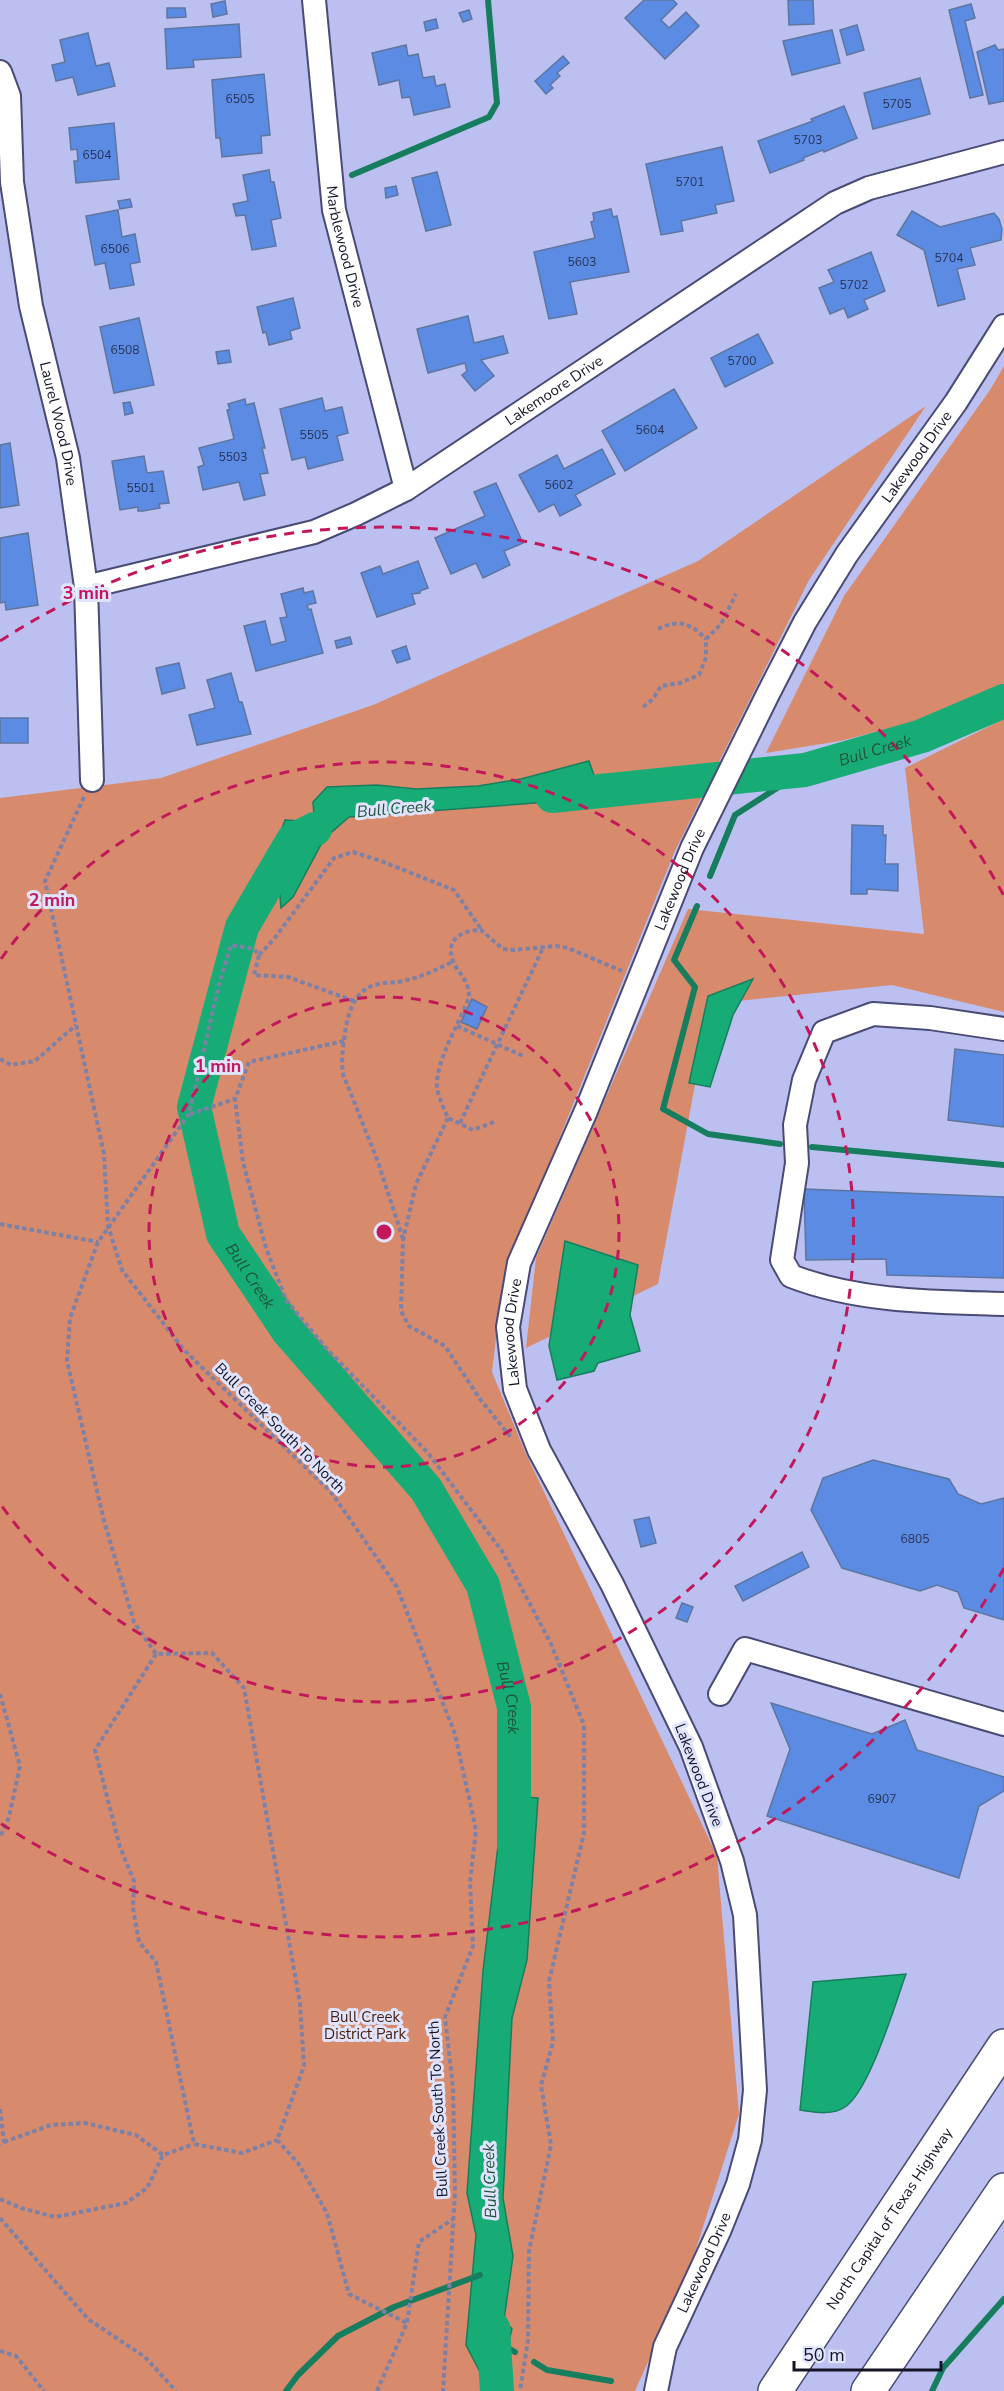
<svg xmlns="http://www.w3.org/2000/svg" width="1004" height="2391" viewBox="0 0 1004 2391" font-family="'Nunito Sans',sans-serif">
<rect width="100%" height="100%" fill="#bcc0f1"/>
<g fill="#d88a6c">
<polygon points="1004,366 1004,699 840,741 766,753 844,596 990,390"/>
<polygon points="926,406 809,580 674,853 503,1279 492,1372 526,1454 717,1856 739,2114 690,2268 635,2391 0,2391 0,798 161,778 373,705 698,561"/>
<polygon points="1004,719 1004,1012 892,985 710,1004 658,1284 526,1348 536,1258 688,909 924,934 905,768"/>
</g>
<g fill="#17ac76" stroke="#167e5e" stroke-width="1.5">
<polygon points="589,761 602,798 349,817 324,839 293,897 281,908 280,896 285,877 278,840 285,820 301,821 314,816 313,802 327,787 377,785 416,789 478,786 521,779"/>
<polygon points="753,979 733,1015 710,1087 689,1083 708,996"/>
<polygon points="565,1241 638,1265 630,1315 640,1351 598,1363 594,1371 557,1380 549,1346"/>
<polygon points="504,1796 538,1798 527,1960 512,2018 503,2198 513,2256 504,2320 512,2329 507,2348 507,2375 480,2372 466,2345 476,2235 467,2193 483,1971"/>
<path d="M906 1974C895 2004 870 2090 845 2107 832 2116 814 2112 800 2110L813 1982Z"/>
</g>
<g fill="none" stroke-linecap="round" stroke-linejoin="round">
<g stroke="#167e5e" stroke-width="6">
<polyline points="352,175 489,117 497,103 488,0"/>
<polyline points="710,876 735,815 805,770"/>
<polyline points="697,906 674,960 695,987 663,1109 708,1134 780,1144"/>
<polyline points="812,1147 1004,1165"/>
<polyline points="503,2345 515,2352"/>
<polyline points="534,2362 547,2370 611,2381"/>
<polyline points="286,2391 298,2375 338,2336 394,2307 480,2275"/>
<polyline points="932,2391 943,2368 1004,2299"/>
</g>
<g stroke="#17ac76" stroke-width="34">
<path id="s1" d="M552 796 805 770 922 736 1004 701"/>
<path id="s2" d="M315 829 293 840 242 927 194 1107 223 1234 288 1331 426 1489 483 1585 514 1707V1845"/>
<polyline points="493,2328 497,2391"/>
</g>
</g>
<g fill="#5b8be2" stroke="#5e759e" stroke-width="1.5">
<polygon points="644,0 673,0 677,4 661,20 669,28 686,12 699,26 665,59 625,18"/>
<polygon points="788,0 813,0 814,24 789,25"/>
<polygon points="225,1 227,14 213,17 211,4"/>
<polygon points="971,4 975,18 965,21 983,95 970,98 949,10"/>
<polygon points="167,8 185,8 186,17 167,18"/>
<polygon points="469,10 472,19 463,22 459,13"/>
<polygon points="436,19 438,28 426,31 424,22"/>
<polygon points="239,24 241,57 193,60 194,67 167,69 165,29"/>
<polygon points="857,25 864,50 847,55 840,30"/>
<polygon points="832,30 840,63 792,75 783,41"/>
<polygon points="88,33 96,66 109,63 115,86 78,95 73,77 56,81 52,65 65,62 60,40"/>
<polygon points="406,45 408,56 418,54 423,78 434,76 436,86 445,84 450,107 414,115 410,97 402,98 399,80 379,85 372,53"/>
<polygon points="995,45 998,50 1004,49 1004,101 989,104 977,52"/>
<polygon points="563,56 569,63 557,73 560,76 550,85 553,88 546,94 535,81"/>
<polygon points="264,74 270,135 261,136 262,153 222,157 220,138 216,138 212,80"/>
<polygon points="920,78 930,114 873,129 864,93"/>
<polygon points="844,106 857,138 824,152 823,150 803,158 804,160 770,173 758,141 813,121 811,119"/>
<polygon points="114,123 119,179 76,183 74,161 78,161 77,149 71,150 69,128"/>
<polygon points="722,147 734,201 715,205 717,213 681,221 683,231 661,235 646,164"/>
<polygon points="269,170 271,182 274,182 281,218 271,220 276,246 252,250 245,215 236,216 233,204 248,201 243,175"/>
<polygon points="437,172 451,225 426,231 412,178"/>
<polygon points="396,186 398,195 386,198 385,188"/>
<polygon points="130,199 132,207 120,209 118,201"/>
<polygon points="611,209 613,217 617,216 629,272 570,282 577,314 549,319 534,252 595,238 591,222 594,221 593,213"/>
<polygon points="118,210 122,237 135,234 140,262 130,264 134,285 110,289 105,263 95,265 86,216"/>
<polygon points="912,211 940,227 994,213 999,219 1002,229 1001,240 970,248 975,265 957,269 965,299 938,306 924,250 897,235"/>
<polygon points="871,252 885,291 864,300 868,309 848,318 844,308 830,314 819,288 834,282 828,270"/>
<polygon points="293,298 300,328 290,331 292,339 269,345 266,332 263,333 257,307"/>
<polygon points="468,316 474,343 503,336 508,353 481,360 494,376 475,391 462,375 467,371 465,363 428,373 417,329"/>
<polygon points="139,318 154,385 114,393 100,327"/>
<polygon points="758,334 773,363 725,387 711,358"/>
<polygon points="229,350 231,362 218,364 216,352"/>
<polygon points="674,389 697,428 625,471 602,431"/>
<polygon points="322,398 325,411 342,407 348,433 337,436 343,460 308,469 305,457 292,460 280,409"/>
<polygon points="245,399 246,405 254,403 265,448 262,448 268,473 260,474 265,495 244,500 239,482 203,490 198,467 204,465 199,448 234,439 227,410 230,409 228,404"/>
<polygon points="130,402 133,413 125,415 123,403"/>
<polygon points="10,443 19,505 0,508 0,445"/>
<polygon points="602,449 615,474 575,495 581,505 560,516 554,504 539,512 519,475 557,455 564,469"/>
<polygon points="144,456 147,473 163,471 169,503 159,504 160,508 143,511 138,511 138,507 120,510 112,461"/>
<polygon points="496,483 523,543 504,551 510,565 483,578 476,563 451,574 435,538 485,516 474,492"/>
<polygon points="28,533 38,605 6,610 5,602 0,603 0,538"/>
<polygon points="418,561 428,588 420,591 420,593 412,594 415,604 377,617 361,573 380,566 383,574"/>
<polygon points="303,588 304,593 313,591 316,603 307,605 309,610 311,609 323,653 256,671 244,626 265,621 271,645 286,641 280,618 287,617 281,594"/>
<polygon points="350,637 352,644 337,648 335,641"/>
<polygon points="406,646 410,659 397,663 392,651"/>
<polygon points="179,663 185,688 162,694 156,668"/>
<polygon points="231,673 239,702 242,702 251,734 197,745 189,715 215,708 207,680"/>
<rect x="0" y="718" width="28" height="25"/>
<polygon points="852,825 883,826 883,835 886,835 885,864 898,864 898,891 867,889 867,894 851,894"/>
<polygon points="472,999 487,1007 477,1029 461,1022"/>
<polygon points="955,1049 1004,1055 1004,1127 948,1120"/>
<polygon points="804,1189 1004,1197 1004,1278 887,1275 886,1259 806,1260"/>
<polygon points="873,1460 949,1479 958,1494 981,1504 1004,1498 1004,1620 964,1608 958,1592 937,1585 920,1591 842,1568 811,1510 823,1478"/>
<polygon points="649,1517 656,1543 641,1547 634,1520"/>
<polygon points="802,1552 809,1567 743,1601 735,1586"/>
<polygon points="682,1603 693,1607 687,1622 676,1618"/>
<polygon points="771,1703 872,1734 905,1720 917,1750 1004,1777 1004,1791 979,1806 959,1878 767,1816 790,1749"/>
</g>
<g fill="none" stroke-linecap="round" stroke-linejoin="round">
<defs>
<g id="minor">
<path id="s3" d="M314 0 334 210 406 489"/>
<path id="s4" d="M0 72 9 96 12 182 31 306 68 458 86 587 92 780"/>
<path id="s5" d="M86 587 314 532 356 514 406 489 835 203 869 188 1004 152"/>
<path d="M1004 1029 930 1018 873 1014 824 1032 804 1080 795 1125 797 1163 782 1260 791 1276C858 1302 933 1302 1004 1304"/>
<polyline points="720,1694 745,1649 1004,1724"/>
<path id="s6" d="M656 2391 665 2347 720 2229 738 2184 750 2140 755 2090 745 1915 732 1861 691 1747 612 1584 539 1450 515 1389 508 1327 519 1263 586 1111 692 848 768 694 805 622 847 554 956 402 1004 326"/>
</g>
<g id="highway">
<path id="s7" d="M775 2391 1004 2046"/>
<polyline points="868,2391 1004,2190"/>
</g>
</defs>
<use href="#minor" stroke="#494b75" stroke-width="26"/>
<use href="#highway" stroke="#494b75" stroke-width="36"/>
<g stroke="#7e81a6" stroke-width="4" stroke-dasharray="4.5 3" stroke-linecap="butt">
<path d="M658 629C678 619 691 623 706 639"/>
<polyline points="643,707 653,699 661,686 680,683 699,675 706,657 706,639 721,624 736,594"/>
<polyline points="84,797 45,881 104,1154 108,1226 122,1270 184,1350 331,1492 397,1587 455,1734 476,1830 470,1882 473,1946 445,2017 453,2087 455,2193 443,2391"/>
<polyline points="259,955 274,939 334,858 353,852 381,861 454,890 481,929"/>
<polyline points="354,1001 288,977 254,975 259,955 254,949 231,945 219,984 189,1114 98,1242 70,1318 67,1361 104,1521 134,1622 156,1654 212,1653 244,1688 300,2003 304,2066 277,2140 298,2163 327,2213 349,2294 407,2323"/>
<polyline points="457,1026 523,1056"/>
<polyline points="344,1041 249,1062 235,1099 243,1162 266,1248 286,1300 327,1349 428,1453 502,1551 551,1644 584,1725 584,1833 549,1981 553,2042 541,2085 551,2145 529,2251 528,2340 520,2391"/>
<polyline points="0,1059 11,1065 35,1061 76,1025"/>
<polyline points="190,1114 235,1099"/>
<polyline points="448,1118 416,1184 403,1240 401,1311 409,1326 445,1346 480,1399 509,1435 513,1436"/>
<path d="M494 1122 473 1130 448 1118C444 1108 438 1097 437 1086 436 1059 460 1023 469 997 469 977 456 973 452 958 446 937 465 930 481 930L503 949 513 950 556 946 568 948 622 971"/>
<polyline points="460,1123 543,948"/>
<polyline points="0,1224 98,1242"/>
<path d="M403 1239 378 1162 343 1074C341 1060 343 1048 345 1033 348 1012 355 988 379 984 388 982 398 983 407 980 424 976 438 969 454 961"/>
<polyline points="156,1654 95,1750 120,1847 134,1881 133,1908 139,1942 156,1962 194,2144 242,2153 277,2140"/>
<polyline points="0,1694 20,1766 9,1817 0,1837"/>
<polyline points="0,2109 4,2142 0,2145"/>
<polyline points="4,2142 51,2125 85,2123 136,2135 163,2155"/>
<polyline points="0,2199 21,2208 55,2217 126,2203 147,2188 163,2155 194,2144"/>
<polyline points="0,2218 88,2319 145,2357 176,2391"/>
<polyline points="0,2351 16,2356 44,2391"/>
<polyline points="377,2391 407,2323 419,2242 453,2219"/>
</g>
<use href="#minor" stroke="#fff" stroke-width="22"/>
<use href="#highway" stroke="#fff" stroke-width="33"/>
</g>
<g fill="none" stroke="#c2185b" stroke-width="3" stroke-dasharray="10 8">
<circle cx="384" cy="1232" r="235"/>
<path d="M1 959A470 470 0 1 1 1 1505"/>
<path d="M1004 1568A705 705 0 0 1 0 1823M0 641A705 705 0 0 1 1004 896"/>
</g>
<g text-anchor="middle" stroke-width="6" stroke-linejoin="round" paint-order="stroke">
<g font-size="12" fill="#263255">
<text x="240" y="103">6505</text>
<text x="897" y="108">5705</text>
<text x="808" y="144">5703</text>
<text x="97" y="159">6504</text>
<text x="690" y="186">5701</text>
<text x="115" y="253">6506</text>
<text x="949" y="262">5704</text>
<text x="582" y="266">5603</text>
<text x="854" y="289">5702</text>
<text x="125" y="354">6508</text>
<text x="742" y="365">5700</text>
<text x="650" y="434">5604</text>
<text x="314" y="439">5505</text>
<text x="233" y="461">5503</text>
<text x="559" y="489">5602</text>
<text x="141" y="492">5501</text>
<text x="915" y="1543">6805</text>
<text x="882" y="1803">6907</text>
</g>
<g font-size="15" fill="#141426" stroke="#e0e3fc">
<text dy="5" stroke="none"><textPath href="#s3" startOffset="249">Marblewood Drive</textPath></text>
<text dy="5" stroke="none"><textPath href="#s5" startOffset="514">Lakemoore Drive</textPath></text>
<text dy="5" stroke="none"><textPath href="#s4" startOffset="358">Laurel Wood Drive</textPath></text>
<text dy="5" stroke="none"><textPath href="#s6" startOffset="2100">Lakewood Drive</textPath></text>
<text dy="5" stroke="none"><textPath href="#s6" startOffset="1614">Lakewood Drive</textPath></text>
<text dy="5" stroke="none"><textPath href="#s6" startOffset="1128">Lakewood Drive</textPath></text>
<text transform="translate(280 1428) rotate(45)" y="5">Bull Creek South To North</text>
<text transform="translate(699 1775) rotate(69)" y="5">Lakewood Drive</text>
<text transform="translate(438 2109) rotate(-93)" y="5">Bull Creek South To North</text>
<text dy="5" stroke="none"><textPath href="#s7" startOffset="207">North Capital of Texas Highway</textPath></text>
<text dy="5" stroke="none"><textPath href="#s6" startOffset="138">Lakewood Drive</textPath></text>
</g>
<g font-size="15" fill="#461d0c" stroke="#e0e3fc">
<text x="365" y="2022">Bull Creek<tspan x="365" dy="17">District Park</tspan></text>
</g>
<g font-size="16" font-style="italic" fill="#1f533c" stroke="#e0e3fc">
<text dy="6" stroke="none"><textPath href="#s1" startOffset="327">Bull Creek</textPath></text>
<text transform="translate(394 808) rotate(-5)" y="6">Bull Creek</text>
<text dy="6" stroke="none"><textPath href="#s2" startOffset="492">Bull Creek</textPath></text>
<text dy="6" stroke="none"><textPath href="#s2" startOffset="996">Bull Creek</textPath></text>
<text transform="translate(489 2181) rotate(-92)" y="6">Bull Creek</text>
</g>
</g>
<circle cx="384" cy="1232" r="9" fill="#c2185b" stroke="#e0e3fc" stroke-width="3"/>
<g font-size="18" text-anchor="middle" font-weight="bold" fill="#c2185b" stroke="#e0e3fc" stroke-width="6" stroke-linejoin="round" paint-order="stroke">
<text x="86" y="599">3 min</text>
<text x="52" y="906">2 min</text>
<text x="218" y="1072">1 min</text>
</g>
<path d="M794 2361v9h147v-9" fill="none" stroke="#141426" stroke-width="3"/>
<text x="803" y="2361" font-size="18" fill="#141426" stroke="#e0e3fc" stroke-width="4.5" paint-order="stroke">50 m</text>
</svg>
